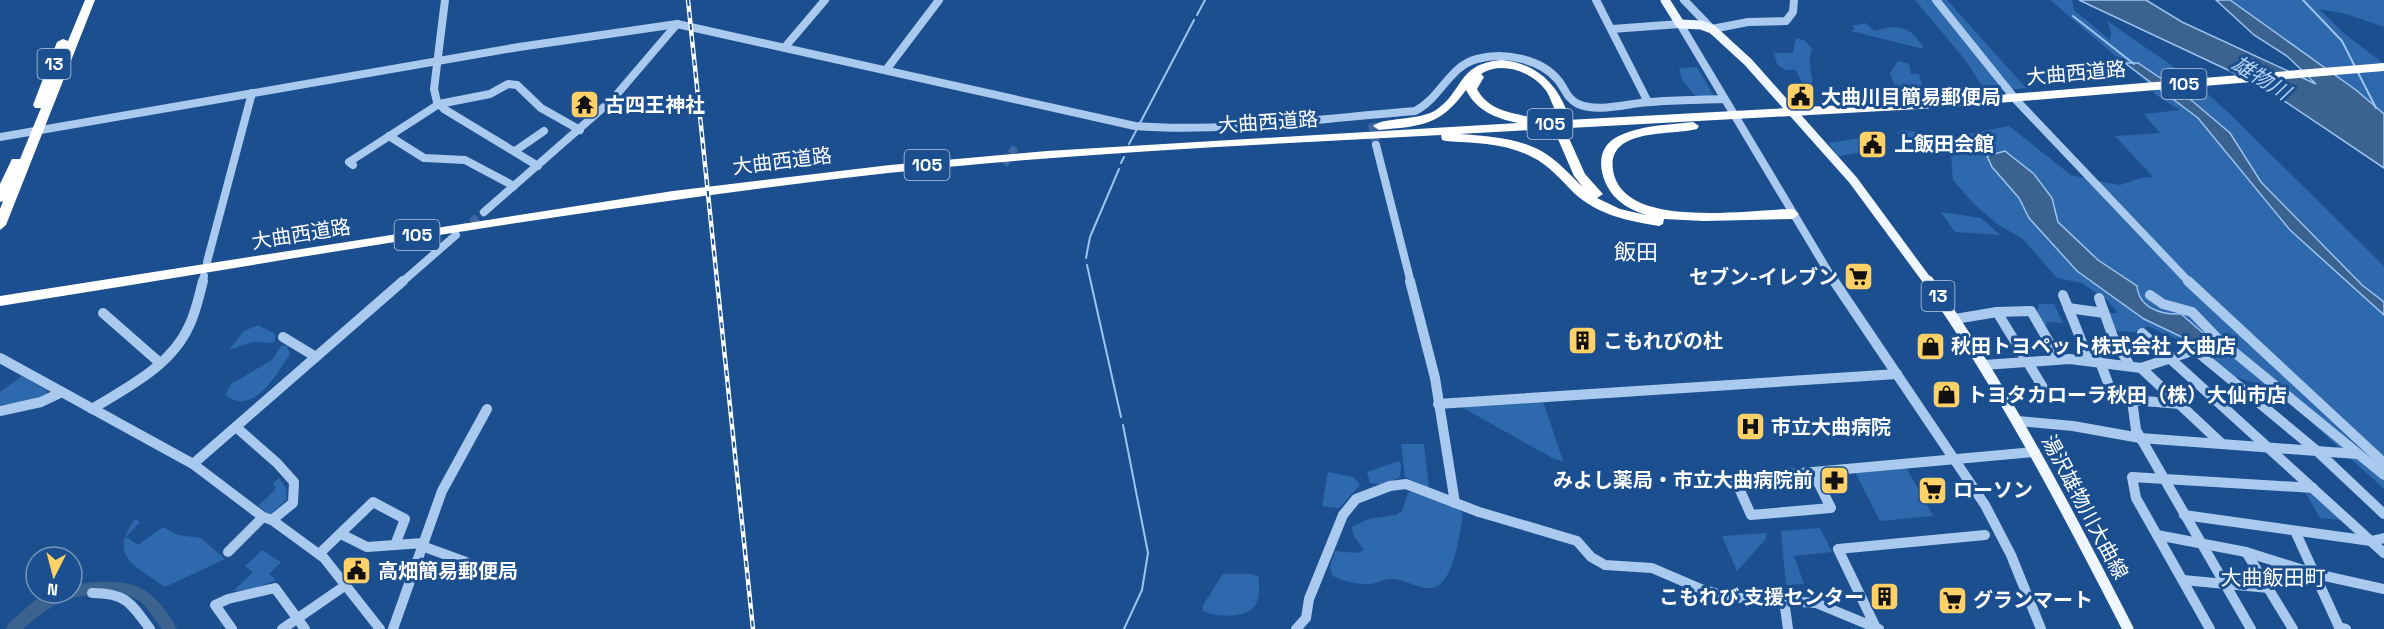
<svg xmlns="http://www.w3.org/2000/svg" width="2384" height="629" viewBox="0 0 2384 629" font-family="'Space Grotesk','Noto Sans JP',sans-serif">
<rect width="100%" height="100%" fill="#1b4f8f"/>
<g fill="#2e69ad" fill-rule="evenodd">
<polygon points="1915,0 1947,0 2026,88 1986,92 1966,61"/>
<path d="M2050 0H2072L2074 10 2110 40 2111 32 2107 21 2190 78 2232 116 2384 266V302L2362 285 2261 182 2230 133 2184 94 2138 63 2126 64 2198 118 2290 230 2384 315V489L2277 391 2231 375 2197 349 2148 326 2135 332 2113 331 2106 313H2118L2108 301 2082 283 2057 278 2023 239 1997 224 1973 203 1953 180 1951 157 1953 141 1958 136 2009 126 2071 175 2089 179 2186 279 2092 180 2120 185 2141 178 2153 177 2115 136 2160 133 2144 114 2180 110 2156 95 2145 81ZM2005 151 2034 174 2052 198 2058 222 2098 260 2138 286C2138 308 2162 315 2181 314L2171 333 2144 319 2077 271 2029 218 2019 198 1992 167 1988 156Z"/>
<polygon points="2230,0 2384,0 2384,27 2346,14 2319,9 2346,35 2384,64 2384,114 2356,90"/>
<path d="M1865 23 1874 31C1898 24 1911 25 1924 49L1851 31 1855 29 1852 26Z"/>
<path d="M1796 38 1806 41 1812 50C1806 63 1814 75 1812 89L1804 87 1796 70H1785L1777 64 1774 53H1793Z"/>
<polygon points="1898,61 1909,64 1911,74 1919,74 1924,92 1887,94 1895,88 1890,73"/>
<polygon points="1697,67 1715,98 1698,99 1682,80 1679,68"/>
<polygon points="1903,130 1928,134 1944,155 1915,152 1897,132"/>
<polygon points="1860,138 1871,151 1838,156 1828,143"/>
<polygon points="1941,212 1981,218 2000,235 1955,232"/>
<polygon points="2039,304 2054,304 2063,323 2047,322 2047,325 2040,325 2037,312"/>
<polygon points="258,325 275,334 275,341 272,343 252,342 229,350 244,331"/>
<path d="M281 346H287L290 354C276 375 254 417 225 395L231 384 272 360Z"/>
<polygon points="22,376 46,390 48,394 39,400 0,405 0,392"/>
<polygon points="1543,401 1563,461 1552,458 1458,405"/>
<polygon points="1401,444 1424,444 1429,488 1405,477"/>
<polygon points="1399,461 1401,465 1400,477 1384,485 1370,483 1367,472"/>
<polygon points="1906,467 1933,516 1880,521 1855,472"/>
<polygon points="1328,472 1354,477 1360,485 1339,508 1322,506"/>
<polygon points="279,478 286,488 287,499 270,515 258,506 274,491 276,488 273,483"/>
<path d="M1412 491 1459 509 1463 514C1460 532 1454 585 1432 588 1419 590 1405 579 1392 579 1386 578 1383 581 1378 582 1366 587 1345 582 1333 576L1330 567 1335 551 1357 553 1364 550 1353 535 1352 527 1368 519 1396 515 1402 511 1408 493Z"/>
<polygon points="2305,492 2314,495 2340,520 2320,518"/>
<path d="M135 519 140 522 126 537 138 545 163 527 178 535 201 538 225 559 165 587C136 565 107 558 135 519Z"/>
<polygon points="1820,528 1832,552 1794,556 1804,584 1786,585 1781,531"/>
<polygon points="1767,533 1765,540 1737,571 1722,536"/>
<polygon points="262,550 281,562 269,574 276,580 253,589 233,591 253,572 245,566"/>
<path d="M1223 574H1250L1259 577C1259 586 1260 599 1255 606 1245 619 1215 617 1203 611V605Z"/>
</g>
<g fill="#3c6290" stroke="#9cc4f0" stroke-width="1.5">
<polygon points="2079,0 2146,0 2182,22 2316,84 2287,56 2254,35 2216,0 2230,0 2356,90 2384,114 2384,168 2262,86"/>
<polygon points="2125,63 2138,63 2184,94 2230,133 2261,182 2362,285 2384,302 2384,315 2290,230 2198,118"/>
<path d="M2005 151 2034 174 2052 198 2058 222 2098 260 2137 286C2139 308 2161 315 2181 314L2216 344 2207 349 2144 319 2077 271 2029 218 2019 198 1992 167 1987 156Z"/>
</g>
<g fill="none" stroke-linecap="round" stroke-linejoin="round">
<g stroke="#9cc4f0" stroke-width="2">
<polyline points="2303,0 2342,41 2376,108"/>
<polyline points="1197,15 1205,0"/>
<polyline points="2073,16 2134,64"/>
<polyline points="1140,123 1194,20"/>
<polyline points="1129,144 1137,129"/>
<polyline points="1121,163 1124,157"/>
<polyline points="1086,258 1090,237 1119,169"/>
<polyline points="1087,265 1121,417"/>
<polyline points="1123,425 1148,553 1142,590 1124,629"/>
</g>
<path fill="#3c6290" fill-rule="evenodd" d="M96 582C126 581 145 583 164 609 169 615 174 622 177 629H162C154 619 148 607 138 600 130 595 120 595 111 594 70 594 54 602 23 629H6L8 624 34 601 51 593H72V585Z"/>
<g stroke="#3d69a0" stroke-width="8" stroke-dasharray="8 4" stroke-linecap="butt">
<polyline points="1372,123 1376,145"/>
<polyline points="1004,164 1017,145"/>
<polyline points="462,230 484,212"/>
</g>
<polyline stroke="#3d69a0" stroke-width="12" stroke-dasharray="12 6" stroke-linecap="butt" points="1553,112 1564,139"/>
<g stroke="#a9c9ee" stroke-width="8">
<polyline points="445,0 434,89 437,102 444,109 538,166"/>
<polyline points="1596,0 1648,102"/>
<polyline points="1684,0 1712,29 1748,22 1786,21 1793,12 1794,0"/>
<polyline points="1936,0 2017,101 2190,283"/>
<polyline points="1612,29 1680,24 1835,283"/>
<polyline points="785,47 825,0"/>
<polyline points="886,70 939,0"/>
<polyline points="389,136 424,158 465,160 514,186"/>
<path d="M0 137 519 47 677 24 1135 126C1223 133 1326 118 1415 111 1440 99 1449 66 1477 59 1503 52 1540 58 1558 80 1565 88 1567 99 1578 104 1599 113 1628 103 1651 102 1675 100 1700 100 1724 99"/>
<polyline points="1376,145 1411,283"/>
<polyline points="515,151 544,131"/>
<polyline points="353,165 349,162 439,104 490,94 508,84 517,85 541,108 580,130"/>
<polyline points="484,212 612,100 677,24"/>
<polyline points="207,262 252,93"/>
<polyline points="202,283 204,276"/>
<polyline points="401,283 456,235"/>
</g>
<g stroke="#a9c9ee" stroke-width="10">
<polyline points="1410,281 1435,378 1455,503"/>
<polyline points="1834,281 1985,505 2011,555 2041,629"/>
<polyline points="2188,281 2384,463"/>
<polyline points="2063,295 2089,360"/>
<polyline points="2150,295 2163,304 2192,312 2217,338 2384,475"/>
<polyline points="2099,298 2113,337 2130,366"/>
<polyline points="2068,308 2104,313"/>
<polyline points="1997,312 2044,389"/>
<polyline points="103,313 160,363"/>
<polyline points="1955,319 1997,312 2031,311 2059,359"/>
<polyline points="2142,333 2384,553"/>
<polyline points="283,337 316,357"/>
<polyline points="0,358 193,464 263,517 272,520 324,558 380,629"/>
<polyline points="2100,362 2113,396"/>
<polyline points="1984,365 2070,359 2141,368 2222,444"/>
<polyline points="2141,368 2195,350 2316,450 2384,514"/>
<polyline points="1438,404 1897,374"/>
<polyline points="2180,404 2132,400 2136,430 2251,629"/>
<path d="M92 409C128 387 171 366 189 326 196 312 199 296 203 281"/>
<polyline points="0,411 41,402 60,393"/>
<polyline points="2018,421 2073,426 2140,438 2357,454"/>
<polyline points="236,427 277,463 294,482 293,503 272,520"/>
<polyline points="193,464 403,281"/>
<polygon points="1813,472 1831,508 1751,515 1735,479"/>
<polyline points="1813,472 2035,452"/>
<polyline points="2184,515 2371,541 2384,538"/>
<polyline points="2295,531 2339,627 2346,629"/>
<polyline points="341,534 367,547 423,543"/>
<polyline points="2157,535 2246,552 2316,574 2384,589"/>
<polyline points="422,546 466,562"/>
<polyline points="228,552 263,517"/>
<polyline points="2246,552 2293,629"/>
<polyline points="319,554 373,502 405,519 395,545"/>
<polyline points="2183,580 2269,588"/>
<path d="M92 593C126 593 131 603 150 629"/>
<polyline points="1784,600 1788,629"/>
<polyline points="1876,628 1838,549 1985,535"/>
<polyline points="232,629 215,605 228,599 275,588 305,629"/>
<polyline points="282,629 346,585"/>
<polyline points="393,629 442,491 487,409"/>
<polyline points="1296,629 1306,618 1309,599 1343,515 1356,499 1390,486 1406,484 1479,512 1577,541 1591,557 1605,565 1652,568 1701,589 1729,597 1816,603 1879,629"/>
<polyline points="2210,629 2136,498 2132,477 2313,488"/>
</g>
<polyline stroke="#f0f6ff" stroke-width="9" points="1665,0 1680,24 1701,25 1712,29 1748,62 1853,180 1929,283"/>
<path stroke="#f0f6ff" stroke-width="11" d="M1928 281C2005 391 2067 510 2128 629"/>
<g fill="#fff" fill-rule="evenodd">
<polygon points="85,0 95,0 6,225 0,230 0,209 3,201 0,202 0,184 12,159 20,159 41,108 35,108 33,105 57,42 63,39 68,41"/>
<path d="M1501 60C1534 63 1554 80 1567 111L1565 114H1557C1553 107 1551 99 1547 92 1533 72 1502 60 1481 74L1484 77 1477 89C1488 110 1509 112 1529 117L1530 122 1937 100 2384 63V71L1937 108 1459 134C1489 136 1524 138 1549 156 1562 165 1572 177 1583 187L1574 176 1558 139 1564 135 1568 136 1585 174 1603 194 1597 198 1620 209 1646 215C1635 211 1625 207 1617 199 1601 184 1592 152 1615 138 1638 125 1668 125 1693 122L1699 126 1697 129C1670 136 1602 127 1614 175 1629 230 1751 209 1793 209L1799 214 1793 219 1704 221 1664 219 1663 224 1659 226C1628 221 1598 215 1574 193 1561 180 1549 165 1532 157 1506 143 1474 143 1446 141L1442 140 1441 135C1257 145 1072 153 888 173 591 206 295 259 0 306V296L673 191 890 165 1047 151 1518 123C1495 118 1477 111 1466 90 1440 126 1421 126 1379 130L1373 126C1382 117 1419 121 1436 110 1464 91 1457 64 1501 60Z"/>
</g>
<defs>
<polyline id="rail" points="688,0 753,629"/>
</defs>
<use href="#rail" stroke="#fff" stroke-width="4.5"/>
<use href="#rail" stroke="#1b4f8f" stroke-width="2" stroke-dasharray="6" stroke-linecap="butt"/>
</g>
<defs>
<symbol id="civic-square" viewBox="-11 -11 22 22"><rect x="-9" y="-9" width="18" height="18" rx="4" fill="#ffd166" stroke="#1b4f8f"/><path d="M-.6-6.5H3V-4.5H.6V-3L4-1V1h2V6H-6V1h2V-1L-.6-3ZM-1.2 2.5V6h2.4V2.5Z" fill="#111"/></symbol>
<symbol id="temple-square" viewBox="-11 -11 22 22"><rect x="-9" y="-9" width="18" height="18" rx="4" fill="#ffd166" stroke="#1b4f8f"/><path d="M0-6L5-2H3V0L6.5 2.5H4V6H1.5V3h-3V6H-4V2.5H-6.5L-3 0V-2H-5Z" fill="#111"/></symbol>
<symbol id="supermarket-square" viewBox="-11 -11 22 22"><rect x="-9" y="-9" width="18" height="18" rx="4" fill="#ffd166" stroke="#1b4f8f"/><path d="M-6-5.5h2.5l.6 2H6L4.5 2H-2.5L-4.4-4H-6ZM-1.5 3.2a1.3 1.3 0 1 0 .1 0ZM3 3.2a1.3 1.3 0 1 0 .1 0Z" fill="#111"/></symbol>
<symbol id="building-square" viewBox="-11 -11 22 22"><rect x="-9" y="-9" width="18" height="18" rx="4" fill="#ffd166" stroke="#1b4f8f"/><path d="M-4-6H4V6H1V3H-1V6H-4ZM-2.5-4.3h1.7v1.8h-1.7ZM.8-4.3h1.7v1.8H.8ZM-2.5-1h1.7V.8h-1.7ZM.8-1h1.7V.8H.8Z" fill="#111"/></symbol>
<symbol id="shop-square" viewBox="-11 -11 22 22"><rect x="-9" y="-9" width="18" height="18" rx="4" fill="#ffd166" stroke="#1b4f8f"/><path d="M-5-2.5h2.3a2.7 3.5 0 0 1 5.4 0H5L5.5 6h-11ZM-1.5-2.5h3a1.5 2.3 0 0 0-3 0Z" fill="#111"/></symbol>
<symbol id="hospital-square" viewBox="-11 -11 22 22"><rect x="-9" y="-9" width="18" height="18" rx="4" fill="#ffd166" stroke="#1b4f8f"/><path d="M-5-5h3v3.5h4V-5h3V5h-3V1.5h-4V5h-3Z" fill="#111"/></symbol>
<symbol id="pharmacy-square" viewBox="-11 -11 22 22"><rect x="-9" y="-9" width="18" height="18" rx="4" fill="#ffd166" stroke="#1b4f8f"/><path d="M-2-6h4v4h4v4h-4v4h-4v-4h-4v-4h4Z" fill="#111"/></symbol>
</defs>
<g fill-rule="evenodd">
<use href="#civic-square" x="1784" y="80" width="33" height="33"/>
<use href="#temple-square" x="568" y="88" width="33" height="33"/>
<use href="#civic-square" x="1856" y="128" width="33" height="33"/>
<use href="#supermarket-square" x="1842" y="260" width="33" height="33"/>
<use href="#building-square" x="1566" y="324" width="33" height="33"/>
<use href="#shop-square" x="1914" y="330" width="33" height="33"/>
<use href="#shop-square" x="1930" y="378" width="33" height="33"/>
<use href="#hospital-square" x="1734" y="410" width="33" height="33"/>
<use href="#pharmacy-square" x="1818" y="464" width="33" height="33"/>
<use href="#supermarket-square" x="1916" y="474" width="33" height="33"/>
<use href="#civic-square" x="340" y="554" width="33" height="33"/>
<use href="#building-square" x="1868" y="580" width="33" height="33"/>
<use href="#supermarket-square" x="1936" y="584" width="33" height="33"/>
</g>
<g text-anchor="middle" stroke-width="6" stroke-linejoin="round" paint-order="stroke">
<g fill="#1b4f8f" stroke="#bbcadd" stroke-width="1.5">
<rect x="37.5" y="49" width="33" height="30" rx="4.5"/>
<rect x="2161.5" y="69" width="45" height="30" rx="4.5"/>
<rect x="1527.5" y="109" width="45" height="30" rx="4.5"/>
<rect x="904.5" y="150" width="45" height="30" rx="4.5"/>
<rect x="394.5" y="220" width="45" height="30" rx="4.5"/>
<rect x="1921.5" y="281" width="33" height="30" rx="4.5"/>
</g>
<g font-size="18" font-weight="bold" fill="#fff">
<text x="54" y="70">13</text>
<text x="2184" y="90">105</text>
<text x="1550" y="130">105</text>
<text x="927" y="171">105</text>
<text x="417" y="241">105</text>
<text x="1938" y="302">13</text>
</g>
<g font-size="20" fill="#fff" stroke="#1b4f8f">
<text transform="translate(2076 73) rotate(-5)" y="7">大曲西道路</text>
<text transform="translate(1268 122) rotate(-4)" y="7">大曲西道路</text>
<text transform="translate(782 161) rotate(-7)" y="7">大曲西道路</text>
<text transform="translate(301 234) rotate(-9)" y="7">大曲西道路</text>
<text transform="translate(2085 507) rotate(62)" y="7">湯沢雄物川大曲線</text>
</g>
<g font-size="20" font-weight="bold" fill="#fff" stroke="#1b4f8f" text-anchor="start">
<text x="1821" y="104">大曲川目簡易郵便局</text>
<text x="605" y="112">古四王神社</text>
<text x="1894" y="151">上飯田会館</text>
<text x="1838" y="284" text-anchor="end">セブン-イレブン</text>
<text x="1603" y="348">こもれびの杜</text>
<text x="1951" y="353">秋田トヨペット株式会社 大曲店</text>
<text x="1967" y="402">トヨタカローラ秋田（株）大仙市店</text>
<text x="1771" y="434">市立大曲病院</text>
<text x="1813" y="487" text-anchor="end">みよし薬局・市立大曲病院前</text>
<text x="1953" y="497">ローソン</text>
<text x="378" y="578">高畑簡易郵便局</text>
<text x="1864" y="604" text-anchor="end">こもれび 支援センター</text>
<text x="1973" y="607">グランマート</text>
</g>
<g font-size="21" font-style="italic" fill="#b5d3f5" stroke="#1b4f8f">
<text transform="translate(2261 78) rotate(32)" y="7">雄物川</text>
</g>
<g font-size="21" fill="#fff" stroke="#1b4f8f">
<text x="2273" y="585">大曲飯田町</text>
</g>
<g font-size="22" fill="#fff" stroke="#1b4f8f">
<text x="1636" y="260">飯田</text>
</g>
</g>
<g transform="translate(54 575) rotate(186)"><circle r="28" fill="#1b4f8f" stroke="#7695bc" stroke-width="1.5"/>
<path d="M0-4.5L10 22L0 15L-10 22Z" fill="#ffd166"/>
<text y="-9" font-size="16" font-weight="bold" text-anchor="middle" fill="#ffffff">N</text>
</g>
</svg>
